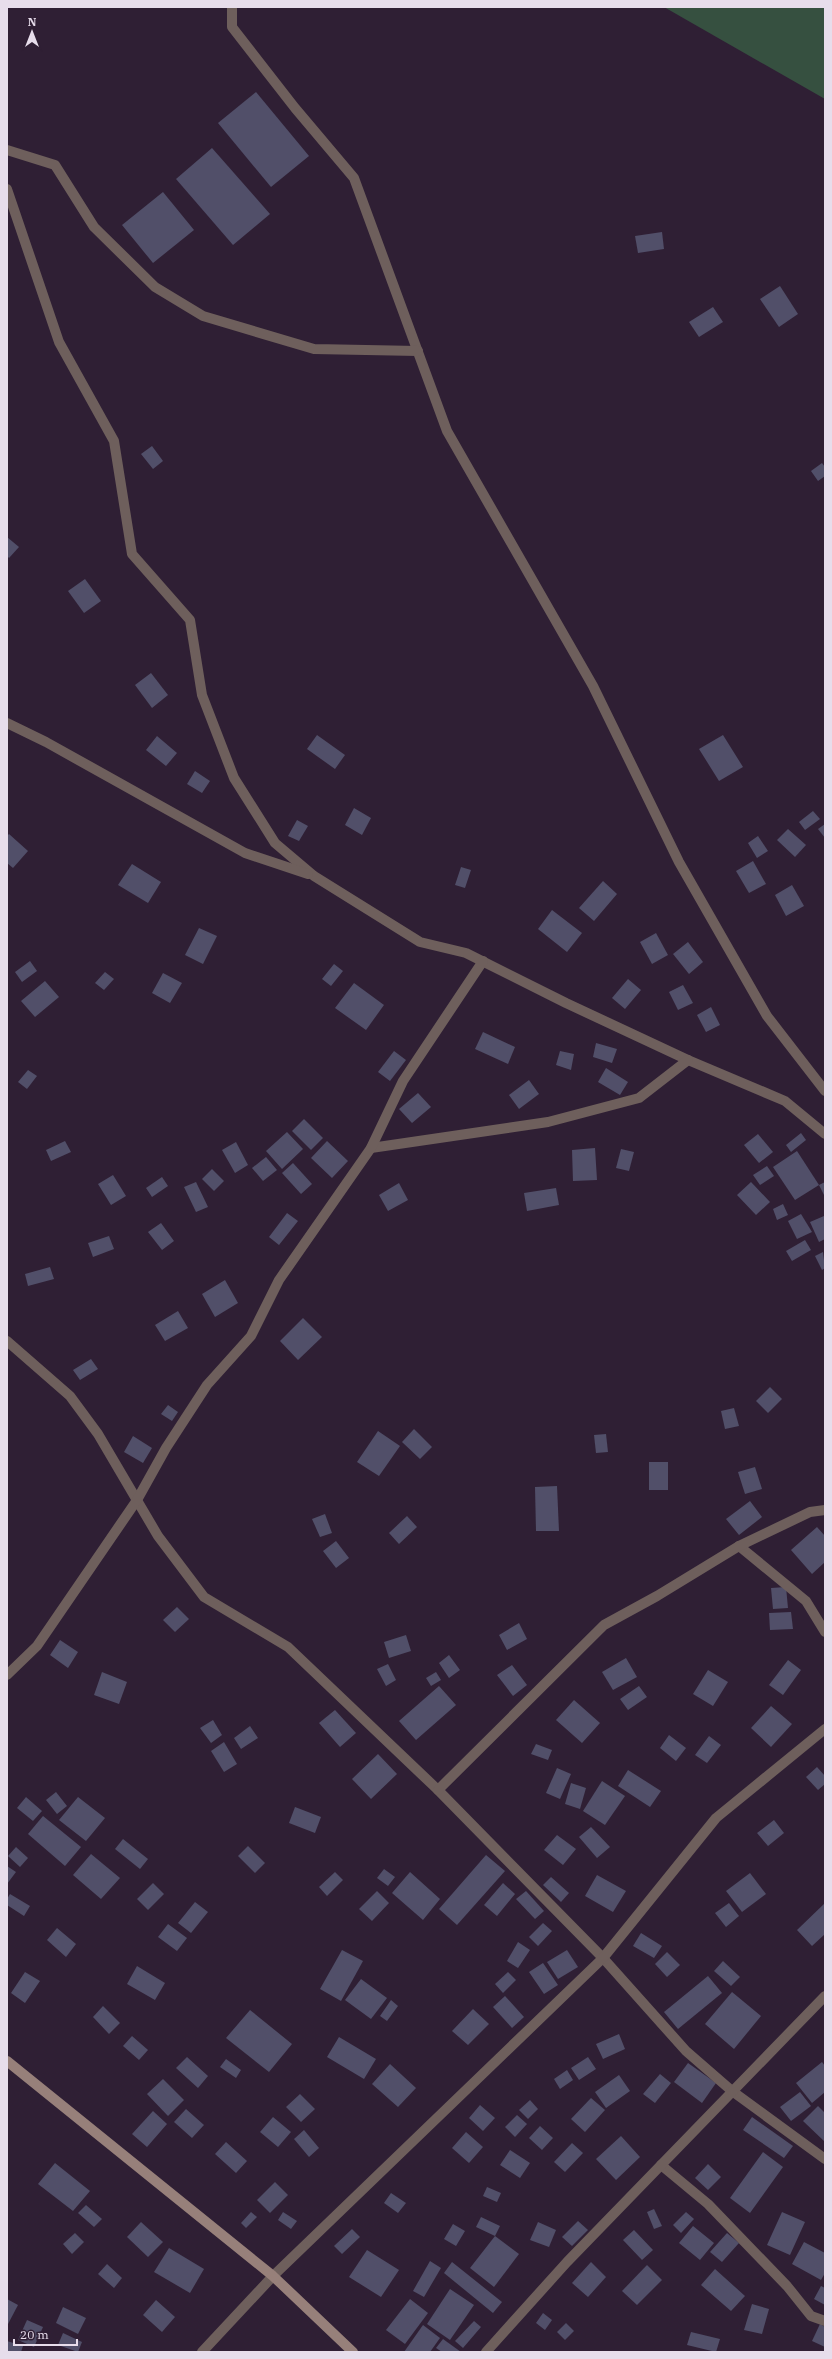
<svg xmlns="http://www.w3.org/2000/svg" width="832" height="2359" viewBox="0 0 832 2359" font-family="'IBM Plex Serif',serif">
<rect width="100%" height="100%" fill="#2f1f34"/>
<polygon fill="#365040" points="664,7 825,7 825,99"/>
<g fill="#514f69">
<polygon points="256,92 309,156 271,187 218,123"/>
<polygon points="212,148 270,214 233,245 176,179"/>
<polygon points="163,192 194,230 153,263 122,225"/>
<polygon points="662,232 664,249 638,253 635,236"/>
<polygon points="780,286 798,314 779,327 760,299"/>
<polygon points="713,307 723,322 699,337 689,322"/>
<polygon points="152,446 163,461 153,469 141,454"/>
<polygon points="822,463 825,467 825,476 818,481 811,471"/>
<polygon points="7,537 19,547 9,558 7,556"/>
<polygon points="85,579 101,601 84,613 68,591"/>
<polygon points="151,673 168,695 152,708 135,685"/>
<polygon points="317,735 345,755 335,769 307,749"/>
<polygon points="723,735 743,767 719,781 699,749"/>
<polygon points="157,736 177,753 166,766 146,750"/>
<polygon points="195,771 210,781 202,793 187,784"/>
<polygon points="354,808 371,818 362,835 345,825"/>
<polygon points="813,811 820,819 805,830 799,822"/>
<polygon points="297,820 308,826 299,841 288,836"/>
<polygon points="825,824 825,838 818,829"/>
<polygon points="788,829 806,845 795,857 777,840"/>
<polygon points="9,834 28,851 13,868 7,863 7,836"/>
<polygon points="758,836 768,851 757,858 748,843"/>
<polygon points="753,861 766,884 749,893 736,871"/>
<polygon points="132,864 161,882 148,903 118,885"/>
<polygon points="461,867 471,870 465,888 455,885"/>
<polygon points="603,881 617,894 594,921 579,908"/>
<polygon points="792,885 804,906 786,916 775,895"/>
<polygon points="552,910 582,933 567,952 538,929"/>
<polygon points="199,928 217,936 203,964 185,955"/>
<polygon points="656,933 668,955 652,964 640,942"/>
<polygon points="688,942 703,962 689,974 673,954"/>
<polygon points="30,961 37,971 22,982 15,972"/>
<polygon points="334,964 343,971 331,986 322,979"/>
<polygon points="105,972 114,979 104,990 95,983"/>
<polygon points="163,973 182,983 170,1003 152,993"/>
<polygon points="628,979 641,990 625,1009 612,998"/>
<polygon points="45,981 59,997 35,1017 21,1001"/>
<polygon points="354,983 384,1005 366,1030 335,1008"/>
<polygon points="683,985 693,1003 678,1010 669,992"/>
<polygon points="711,1007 720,1025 706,1032 697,1015"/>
<polygon points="483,1032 515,1047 508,1064 475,1049"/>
<polygon points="596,1043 617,1049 612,1063 593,1057"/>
<polygon points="394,1051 406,1060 390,1081 378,1072"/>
<polygon points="560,1051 574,1054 571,1070 556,1065"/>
<polygon points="606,1068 628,1082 620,1095 598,1082"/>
<polygon points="28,1070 37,1076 27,1089 18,1082"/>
<polygon points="529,1080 539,1094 519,1109 509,1095"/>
<polygon points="418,1093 431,1107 412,1123 399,1109"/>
<polygon points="304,1119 323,1138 311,1150 292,1131"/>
<polygon points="287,1132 303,1149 282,1169 266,1151"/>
<polygon points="801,1133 806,1140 791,1152 786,1145"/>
<polygon points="758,1134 773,1152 759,1163 744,1145"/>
<polygon points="65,1141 71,1152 51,1161 46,1150"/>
<polygon points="327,1141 348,1161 332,1178 311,1158"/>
<polygon points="236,1142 248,1165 235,1173 222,1150"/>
<polygon points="595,1148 597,1180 573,1181 572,1150"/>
<polygon points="621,1149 634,1152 629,1171 616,1168"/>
<polygon points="797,1151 819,1185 795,1200 773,1167"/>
<polygon points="266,1157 277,1170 263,1181 252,1168"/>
<polygon points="293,1163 312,1184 301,1194 282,1173"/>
<polygon points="767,1166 774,1176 760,1185 753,1175"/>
<polygon points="212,1169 224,1181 214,1191 202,1179"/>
<polygon points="113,1175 126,1196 111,1205 98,1184"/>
<polygon points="162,1177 168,1186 152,1197 146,1188"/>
<polygon points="196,1182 208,1207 196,1212 184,1187"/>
<polygon points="751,1182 770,1202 756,1215 737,1195"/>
<polygon points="825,1182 825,1197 819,1185"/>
<polygon points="399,1183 408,1200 388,1211 379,1195"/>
<polygon points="556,1188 559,1205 527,1211 524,1193"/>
<polygon points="783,1204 788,1215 777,1220 773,1209"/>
<polygon points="287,1213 298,1221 279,1245 269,1237"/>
<polygon points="801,1214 812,1232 797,1239 788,1221"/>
<polygon points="824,1216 825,1239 819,1242 810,1222"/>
<polygon points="161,1223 174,1241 162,1250 148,1232"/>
<polygon points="109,1236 114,1249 93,1257 88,1243"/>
<polygon points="805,1240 811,1250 792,1261 786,1251"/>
<polygon points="823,1252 825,1268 822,1270 815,1256"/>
<polygon points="50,1267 54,1279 28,1286 25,1274"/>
<polygon points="225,1280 238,1303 215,1317 202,1294"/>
<polygon points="178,1311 188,1328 165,1341 155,1325"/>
<polygon points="303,1318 322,1337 298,1360 280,1341"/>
<polygon points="91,1359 98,1369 80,1380 73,1370"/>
<polygon points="770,1387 782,1399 768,1413 756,1401"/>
<polygon points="168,1405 178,1412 172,1421 161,1414"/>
<polygon points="734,1408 739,1426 725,1429 721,1411"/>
<polygon points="414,1429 432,1447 420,1459 402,1442"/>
<polygon points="378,1431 400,1446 379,1476 357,1462"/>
<polygon points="606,1434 608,1452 596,1453 594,1435"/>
<polygon points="133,1436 152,1448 143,1463 124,1452"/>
<rect x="649" y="1462" width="19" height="28"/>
<polygon points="755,1467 762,1489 745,1494 738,1472"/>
<polygon points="557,1486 559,1531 536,1531 535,1487"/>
<polygon points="750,1501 762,1517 739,1535 726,1519"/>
<polygon points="325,1514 332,1533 320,1537 312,1519"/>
<polygon points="407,1516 417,1527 399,1544 389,1533"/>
<polygon points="817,1527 825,1536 825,1562 812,1574 791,1550"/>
<polygon points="336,1541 349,1558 336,1568 323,1551"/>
<polygon points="786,1587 788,1608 773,1609 771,1588"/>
<polygon points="177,1607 189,1619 175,1632 163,1620"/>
<polygon points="791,1612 793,1629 770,1630 769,1613"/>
<polygon points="519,1623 527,1639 507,1650 499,1635"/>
<polygon points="406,1635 411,1651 389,1658 384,1642"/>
<polygon points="60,1640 78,1652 68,1668 50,1655"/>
<polygon points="449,1655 460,1670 449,1678 439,1663"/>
<polygon points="626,1658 637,1677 613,1690 602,1672"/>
<polygon points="788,1660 801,1670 783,1695 769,1685"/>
<polygon points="388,1664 396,1680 386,1686 377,1669"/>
<polygon points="512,1665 527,1685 513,1696 497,1675"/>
<polygon points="708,1670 728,1682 713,1706 693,1694"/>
<polygon points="102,1672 127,1682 119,1704 94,1695"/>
<polygon points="436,1672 441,1680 431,1686 426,1678"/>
<polygon points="439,1686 456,1705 416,1740 399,1721"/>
<polygon points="639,1686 647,1697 628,1710 620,1699"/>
<polygon points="574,1700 600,1723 582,1743 556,1720"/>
<polygon points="771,1706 792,1724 771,1747 751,1728"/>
<polygon points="335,1710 356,1733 340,1747 319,1723"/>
<polygon points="213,1720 222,1735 211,1743 200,1728"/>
<polygon points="250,1726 258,1738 241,1749 234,1738"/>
<polygon points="669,1735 686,1748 676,1761 660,1748"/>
<polygon points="709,1736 721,1745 707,1763 695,1755"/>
<polygon points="224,1742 237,1764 224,1772 211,1751"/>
<polygon points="536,1744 552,1750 548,1760 531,1754"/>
<polygon points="378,1754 397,1774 371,1799 352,1779"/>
<polygon points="817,1767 825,1776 825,1784 818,1790 806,1777"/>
<polygon points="557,1768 571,1774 560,1799 546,1793"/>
<polygon points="628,1770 661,1791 650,1807 618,1786"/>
<polygon points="602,1781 625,1796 605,1825 583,1811"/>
<polygon points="571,1783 586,1788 580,1809 565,1804"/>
<polygon points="56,1792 67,1806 57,1814 46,1800"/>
<polygon points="26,1797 42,1811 33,1821 17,1808"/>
<polygon points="78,1797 105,1818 86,1841 59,1820"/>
<polygon points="295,1807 321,1817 315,1833 289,1823"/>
<polygon points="43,1816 81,1847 65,1866 28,1834"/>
<polygon points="774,1820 784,1833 768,1846 757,1833"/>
<polygon points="591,1827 610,1847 597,1858 579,1837"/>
<polygon points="557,1835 576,1849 563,1865 544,1850"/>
<polygon points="123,1839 148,1859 140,1869 115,1849"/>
<polygon points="248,1846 265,1863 255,1873 238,1856"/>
<polygon points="16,1847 28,1858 20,1867 8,1856"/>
<polygon points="91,1854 120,1878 101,1899 73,1875"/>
<polygon points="486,1855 505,1871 457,1925 439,1909"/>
<polygon points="7,1866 16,1872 7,1884"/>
<polygon points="384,1869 395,1877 388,1886 377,1878"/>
<polygon points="335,1872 343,1880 327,1896 319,1887"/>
<polygon points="410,1872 440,1899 423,1920 392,1893"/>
<polygon points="750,1873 766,1894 742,1912 726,1891"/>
<polygon points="597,1875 626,1891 613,1912 585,1896"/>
<polygon points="551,1877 569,1893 561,1902 543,1885"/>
<polygon points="153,1883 164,1894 148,1910 137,1899"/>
<polygon points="503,1883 515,1894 497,1916 484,1905"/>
<polygon points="377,1891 389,1903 372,1921 359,1909"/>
<polygon points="526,1891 544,1911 535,1919 516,1899"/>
<polygon points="10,1894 30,1906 24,1916 7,1905 7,1899"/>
<polygon points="195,1902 208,1912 191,1933 178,1923"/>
<polygon points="729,1903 739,1916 726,1927 715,1913"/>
<polygon points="825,1903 825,1934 812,1946 797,1930"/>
<polygon points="543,1923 552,1931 538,1946 529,1937"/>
<polygon points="168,1924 187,1938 177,1951 158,1937"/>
<polygon points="57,1928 76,1944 66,1957 47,1940"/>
<polygon points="641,1933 662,1946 654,1958 633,1946"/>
<polygon points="518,1942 530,1950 518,1968 507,1961"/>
<polygon points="342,1950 363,1961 341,2001 320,1989"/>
<polygon points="567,1950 578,1967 558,1979 547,1962"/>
<polygon points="667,1952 680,1965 667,1977 655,1964"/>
<polygon points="723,1961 740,1977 731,1986 714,1971"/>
<polygon points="543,1963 558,1985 544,1994 529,1972"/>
<polygon points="137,1966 165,1983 155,2000 127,1984"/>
<polygon points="25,1972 40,1981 25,2003 11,1993"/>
<polygon points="508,1972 516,1980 503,1993 495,1984"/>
<polygon points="708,1976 722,1993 678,2029 664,2012"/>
<polygon points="361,1979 387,1998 371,2019 345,2000"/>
<polygon points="732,1992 761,2016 734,2049 705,2024"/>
<polygon points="505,1996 524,2017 512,2028 493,2007"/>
<polygon points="391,2000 398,2006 387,2021 380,2016"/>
<polygon points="103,2006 120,2023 109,2034 93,2017"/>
<polygon points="473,2009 489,2024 468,2045 452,2031"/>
<polygon points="250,2010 292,2044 269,2072 226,2038"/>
<polygon points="619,2034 625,2049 603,2059 596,2044"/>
<polygon points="132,2036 148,2050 139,2060 123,2046"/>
<polygon points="339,2037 376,2059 364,2079 327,2057"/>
<polygon points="187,2057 208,2076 198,2088 176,2068"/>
<polygon points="588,2057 596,2069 579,2080 571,2068"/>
<polygon points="226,2059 241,2070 236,2078 220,2067"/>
<polygon points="822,2062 825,2066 825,2092 812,2103 796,2083"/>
<polygon points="688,2063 716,2083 702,2103 674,2082"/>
<polygon points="390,2064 416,2088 398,2107 372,2084"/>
<polygon points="567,2070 573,2080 560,2089 554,2079"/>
<polygon points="660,2074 671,2083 655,2103 643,2094"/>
<polygon points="619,2075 630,2091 606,2108 595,2092"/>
<polygon points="163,2079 184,2100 168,2116 147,2094"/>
<polygon points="800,2092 811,2106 791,2121 780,2107"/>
<polygon points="300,2094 315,2109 301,2122 286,2107"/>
<polygon points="591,2098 605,2110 585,2132 571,2119"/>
<polygon points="530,2100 538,2109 528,2119 519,2110"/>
<polygon points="480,2105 495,2118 483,2131 469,2118"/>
<polygon points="818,2106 825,2113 825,2142 803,2121"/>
<polygon points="186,2109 204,2125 192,2138 174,2122"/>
<polygon points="153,2111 167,2124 147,2147 132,2134"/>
<polygon points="517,2115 527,2124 515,2137 505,2127"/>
<polygon points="273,2117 291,2132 278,2147 260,2132"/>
<polygon points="752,2117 793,2146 784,2158 743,2130"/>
<polygon points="540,2126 553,2138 542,2150 529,2138"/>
<polygon points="304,2130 319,2148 309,2157 294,2139"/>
<polygon points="466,2132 483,2147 469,2163 452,2148"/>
<polygon points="621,2136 640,2157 616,2180 596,2159"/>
<polygon points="226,2142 247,2161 236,2173 215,2154"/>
<polygon points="572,2143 583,2153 565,2172 554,2162"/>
<polygon points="510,2150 530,2163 520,2178 500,2165"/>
<polygon points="763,2152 783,2167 750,2213 730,2198"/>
<polygon points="55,2163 90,2191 73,2211 38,2184"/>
<polygon points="708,2164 721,2177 708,2190 695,2178"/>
<polygon points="275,2182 288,2195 270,2213 257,2200"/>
<polygon points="487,2187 501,2193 497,2202 483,2196"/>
<polygon points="391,2193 406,2203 398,2213 384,2203"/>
<polygon points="86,2205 102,2219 94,2227 78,2213"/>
<polygon points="654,2209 662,2226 654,2229 647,2212"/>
<polygon points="251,2212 257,2217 246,2228 241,2223"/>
<polygon points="283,2212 297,2221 291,2229 278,2220"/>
<polygon points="686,2212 694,2219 681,2233 673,2225"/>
<polygon points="782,2212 805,2222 790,2255 767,2245"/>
<polygon points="481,2217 500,2226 495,2236 476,2227"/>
<polygon points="578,2221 588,2230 572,2246 562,2237"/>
<polygon points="141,2222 163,2242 148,2257 127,2237"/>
<polygon points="538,2222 556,2230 549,2247 530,2240"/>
<polygon points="453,2224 465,2231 456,2246 444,2239"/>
<polygon points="693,2226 714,2243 700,2260 679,2243"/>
<polygon points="352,2229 360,2237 342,2254 334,2246"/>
<polygon points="634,2230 653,2250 642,2260 623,2240"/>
<polygon points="75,2233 84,2242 72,2254 63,2244"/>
<polygon points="727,2233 739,2243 722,2262 710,2252"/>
<polygon points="495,2236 519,2254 494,2287 470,2268"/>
<polygon points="804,2242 825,2253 825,2273 821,2280 792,2264"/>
<polygon points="169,2248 204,2269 190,2293 154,2272"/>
<polygon points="367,2250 399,2270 381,2297 349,2277"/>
<polygon points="430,2261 441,2268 424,2297 413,2291"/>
<polygon points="452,2262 502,2302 493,2313 444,2273"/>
<polygon points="591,2262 606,2277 588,2297 572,2283"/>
<polygon points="107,2264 122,2278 114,2288 98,2274"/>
<polygon points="647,2265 662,2280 637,2305 622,2291"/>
<polygon points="715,2269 745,2296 731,2311 701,2285"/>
<polygon points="821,2286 825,2288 825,2305 814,2299"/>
<polygon points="450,2289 474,2305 450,2340 427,2324"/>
<polygon points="7,2299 18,2305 7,2326"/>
<polygon points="410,2299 428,2313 405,2344 386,2330"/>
<polygon points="156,2300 175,2317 162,2332 143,2315"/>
<polygon points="752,2304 769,2309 762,2334 744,2330"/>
<polygon points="63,2307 86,2318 78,2334 56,2323"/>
<polygon points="543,2313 552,2320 545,2330 536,2323"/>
<polygon points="27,2320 43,2327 34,2347 18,2340"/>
<polygon points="474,2321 481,2327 463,2348 455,2341"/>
<polygon points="566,2323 574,2331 565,2340 557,2332"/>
<polygon points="820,2324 825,2327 825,2347 812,2341"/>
<polygon points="423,2325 440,2338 430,2352 404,2352"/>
<polygon points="691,2332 720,2339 716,2352 687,2345"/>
<polygon points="63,2333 82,2342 78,2352 58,2345"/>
<polygon points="443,2339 461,2352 442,2352 436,2348"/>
<polygon points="7,2341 23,2346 21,2352 7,2352"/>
</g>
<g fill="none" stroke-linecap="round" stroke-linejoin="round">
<g stroke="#6e5f5c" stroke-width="10">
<polyline points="232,7 232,27 295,108 354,178 447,431 593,686 679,862 767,1016 825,1091"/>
<polyline points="7,150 55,165 94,227 155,287 203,316 314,349 418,351"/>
<polyline points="7,189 59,342 114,441 132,554 190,620 202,695 234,778 275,843 314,876 420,942 466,953 566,1003 688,1060 785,1101 825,1134"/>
<polyline points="7,723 46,742 245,853 308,874"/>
<polyline points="371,1148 548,1122 639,1098 688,1060"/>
<polyline points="7,1341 70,1396 98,1434 158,1536 204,1597 288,1647 438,1790 603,1958 686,2051 732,2091 825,2159"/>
<polyline points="739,1546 806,1601 825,1632"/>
<polyline points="7,1675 37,1646 137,1500 166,1448 207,1385 251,1336 279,1280 371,1148 403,1081 483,961"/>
<polyline points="438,1790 604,1625 657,1596 739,1546 810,1512 825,1510"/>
<polyline points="661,2165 708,2204 787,2286 811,2316 825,2321"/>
<polyline points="202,2352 273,2276 603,1958 716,1818 825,1729"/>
<polyline points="486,2352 567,2262 825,1996"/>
</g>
<polyline stroke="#97807a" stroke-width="10" points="7,2061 273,2276 353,2352"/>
</g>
<rect width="832" height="2359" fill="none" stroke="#e7ddeb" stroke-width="16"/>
<g transform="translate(32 32)" stroke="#2f1f34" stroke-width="3" paint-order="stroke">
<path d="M0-3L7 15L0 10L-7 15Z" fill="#e7ddeb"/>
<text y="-6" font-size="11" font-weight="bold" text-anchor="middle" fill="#e7ddeb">N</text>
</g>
<path d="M14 2339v6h63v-6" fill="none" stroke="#e7ddeb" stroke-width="2"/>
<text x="20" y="2339" font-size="12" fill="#e7ddeb" stroke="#2f1f34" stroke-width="3" paint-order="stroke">20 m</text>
</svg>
